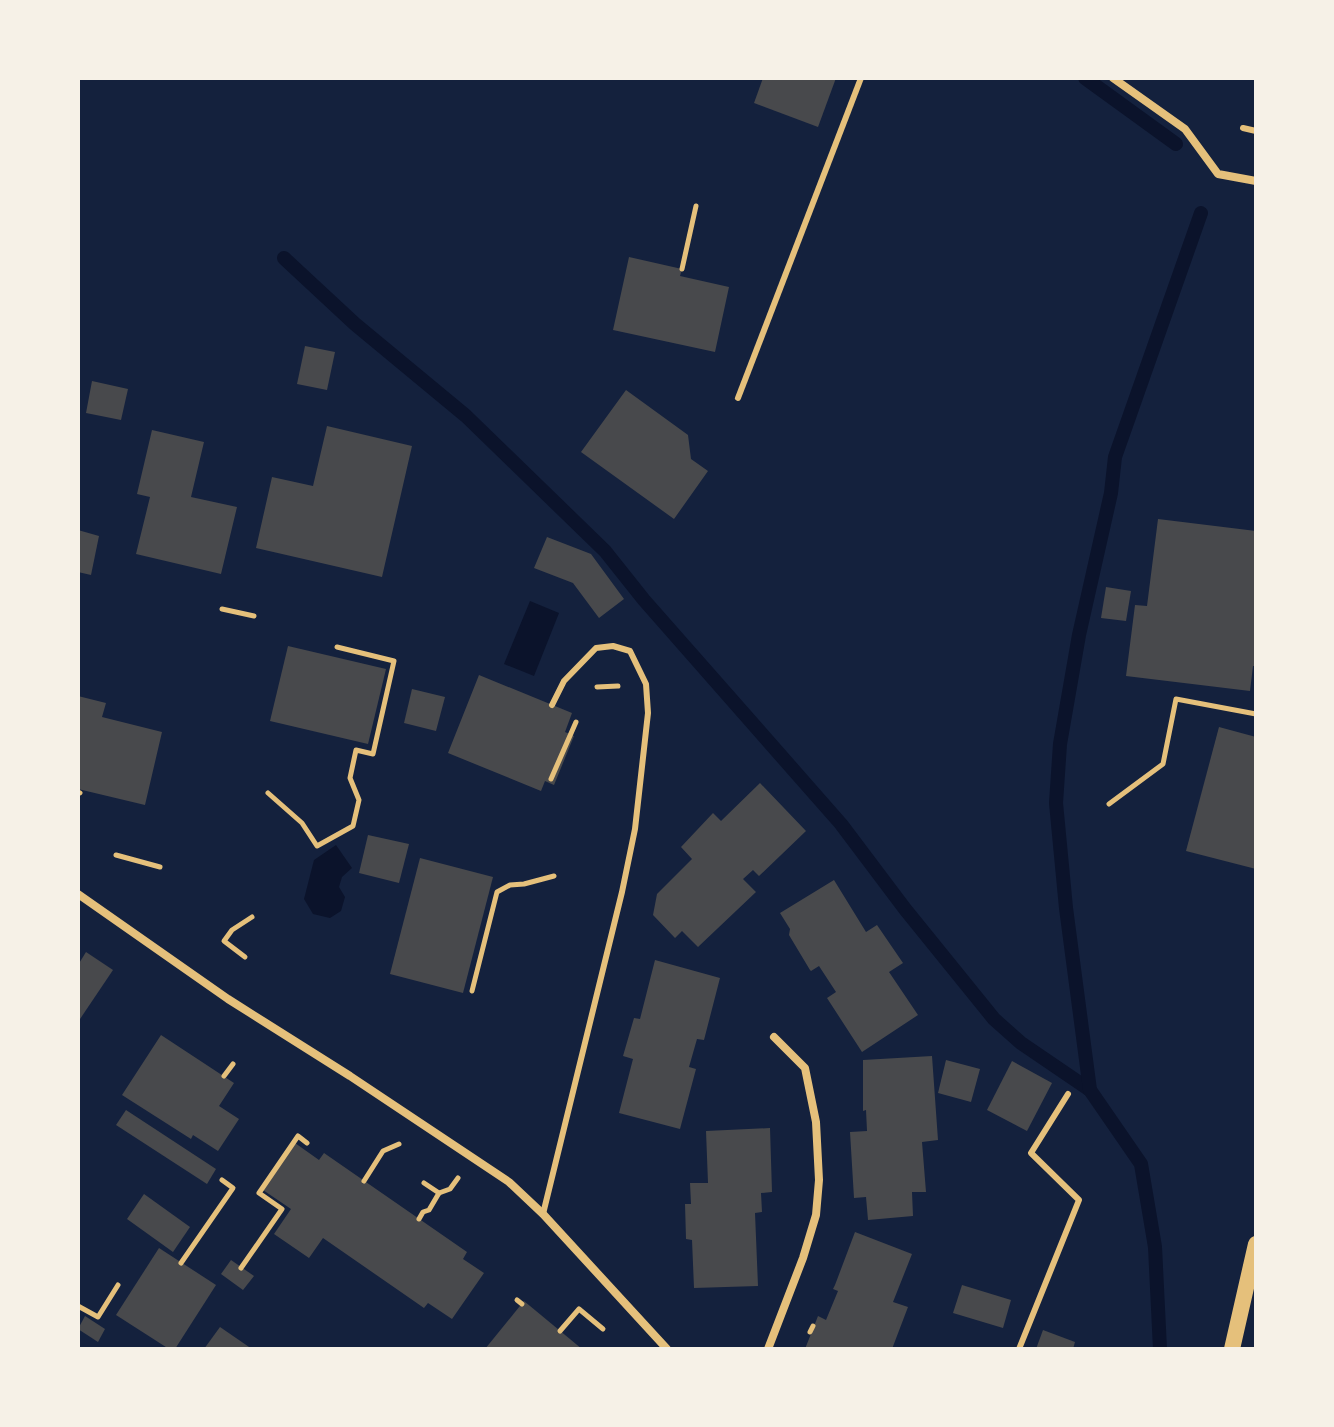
<svg xmlns="http://www.w3.org/2000/svg" width="1334" height="1427" viewBox="0 0 1334 1427" font-family="Rubik,sans-serif">
<rect width="100%" height="100%" fill="#14213d"/>
<g fill="#0b132b">
<polygon points="530,601 559,613 534,676 504,664"/>
<polygon points="336,845 352,868 342,877 339,887 345,897 341,911 330,918 313,914 304,899 314,860"/>
</g>
<g fill="none" stroke-linecap="round" stroke-linejoin="round">
<g stroke="#0b132b" stroke-width="14">
<polyline points="1085,78 1176,144"/>
<polyline points="284,258 355,324 466,416 605,551 644,600 841,824 905,909 994,1019 1021,1043 1090,1090"/>
<polyline points="1160,1349 1155,1247 1141,1164 1090,1090 1066,908 1056,803 1060,744 1079,635 1111,493 1115,457 1201,213"/>
</g>
</g>
<g fill="#48494c">
<polygon points="763,78 836,78 818,127 754,103"/>
<polygon points="629,257 682,269 680,276 729,287 715,352 613,330"/>
<polygon points="305,346 335,352 327,390 297,384"/>
<polygon points="92,381 128,389 121,420 86,413"/>
<polygon points="626,390 688,435 691,459 708,471 674,519 581,452"/>
<polygon points="327,426 412,446 382,577 256,548 272,477 313,486"/>
<polygon points="152,430 204,442 191,497 237,507 221,574 136,554 150,497 137,494"/>
<polygon points="1158,519 1256,531 1256,666 1253,666 1250,691 1126,676 1135,605 1147,606"/>
<polygon points="78,530 99,536 91,575 78,572"/>
<polygon points="547,537 591,554 624,599 599,618 573,583 534,568"/>
<polygon points="1106,587 1131,591 1126,621 1101,618"/>
<polygon points="288,646 386,669 368,744 270,721"/>
<polygon points="479,675 572,713 565,732 574,736 554,785 545,781 541,791 448,753"/>
<polygon points="412,689 445,697 436,731 404,723"/>
<polygon points="78,696 106,703 102,717 162,732 145,805 78,789"/>
<polygon points="1219,727 1256,737 1256,869 1186,851"/>
<polygon points="760,783 806,831 759,876 753,870 743,879 756,892 698,947 682,931 675,938 653,915 657,894 692,859 681,847 713,813 721,821"/>
<polygon points="368,835 409,844 399,883 359,873"/>
<polygon points="420,858 493,877 463,993 390,974"/>
<polygon points="834,880 866,932 877,925 903,963 889,972 918,1015 862,1052 827,998 836,992 819,966 811,971 810,970 789,935 790,929 780,913"/>
<polygon points="86,952 113,970 78,1022 78,965"/>
<polygon points="655,960 720,978 704,1040 697,1039 689,1067 696,1069 680,1129 619,1113 633,1059 623,1056 634,1018 640,1019"/>
<polygon points="161,1035 234,1083 219,1106 239,1119 218,1151 193,1135 191,1139 122,1095"/>
<polygon points="932,1056 938,1140 922,1142 926,1192 912,1192 913,1216 868,1220 866,1197 854,1198 850,1132 867,1131 866,1110 863,1111 863,1060"/>
<polygon points="946,1060 980,1069 971,1102 938,1093"/>
<polygon points="1012,1061 1052,1083 1027,1131 987,1110"/>
<polygon points="126,1110 216,1169 207,1184 116,1125"/>
<polygon points="770,1128 772,1192 761,1193 762,1212 755,1213 758,1286 694,1288 692,1240 686,1239 685,1204 691,1204 690,1183 708,1183 706,1131"/>
<polygon points="295,1143 319,1160 324,1153 467,1252 463,1259 484,1273 452,1319 428,1303 424,1308 323,1238 309,1258 274,1234 291,1209 263,1190"/>
<polygon points="144,1194 190,1227 173,1252 127,1219"/>
<polygon points="855,1232 912,1254 893,1302 908,1307 892,1349 805,1349 818,1316 826,1320 838,1291 833,1289 835,1285"/>
<polygon points="159,1248 216,1285 175,1349 169,1349 116,1315"/>
<polygon points="231,1260 254,1276 243,1290 221,1274"/>
<polygon points="962,1285 1011,1300 1003,1328 953,1313"/>
<polygon points="524,1301 582,1349 485,1349"/>
<polygon points="85,1316 105,1329 98,1342 78,1329"/>
<polygon points="220,1327 252,1349 204,1349"/>
<polygon points="1043,1330 1075,1342 1073,1349 1036,1349"/>
</g>
<g fill="none" stroke-linecap="round" stroke-linejoin="round">
<g stroke="#e5c07b" stroke-width="5">
<polyline points="682,269 696,206"/>
<polyline points="222,609 254,616"/>
<polyline points="597,687 618,686"/>
<polyline points="551,779 576,722"/>
<polyline points="78,792 80,793"/>
<polyline points="268,793 302,823 317,846 353,826 359,800 350,778 356,750 373,754 394,661 337,647"/>
<polyline points="1109,804 1163,764 1176,699 1256,714"/>
<polyline points="116,855 160,867"/>
<polyline points="245,957 224,941 232,930 252,917"/>
<polyline points="472,991 497,892 510,885 524,884 554,876"/>
<polyline points="224,1076 233,1064"/>
<polyline points="364,1181 383,1151 399,1144"/>
<polyline points="424,1183 439,1193"/>
<polyline points="419,1219 423,1212 429,1210 439,1193 450,1189 458,1178"/>
<polyline points="181,1263 233,1188 222,1180"/>
<polyline points="241,1268 282,1209 259,1193 298,1136 307,1143"/>
<polyline points="517,1300 522,1304"/>
<polyline points="78,1306 98,1317 118,1285"/>
<polyline points="560,1331 579,1309 603,1329"/>
<polyline points="810,1332 813,1326"/>
</g>
<g stroke="#e5c07b" stroke-width="6">
<polyline points="1243,128 1256,131"/>
<polyline points="738,398 861,78"/>
<polyline points="543,1214 622,892 635,829 648,713 646,684 630,651 613,646 596,648 564,681 552,705"/>
<polyline points="1019,1349 1079,1200 1031,1153 1068,1094"/>
</g>
<g stroke="#e5c07b" stroke-width="8">
<polyline points="1113,78 1185,129 1218,174 1256,181"/>
<polyline points="78,894 228,999 350,1076 509,1182 543,1214 667,1349"/>
<polyline points="768,1349 803,1258 816,1215 819,1180 816,1122 805,1068 774,1037"/>
</g>
<polyline stroke="#e5c07b" stroke-width="16" points="1232,1349 1256,1244"/>
</g>
<rect width="1334" height="1427" fill="none" stroke="#f6f1e7" stroke-width="160"/>
</svg>
